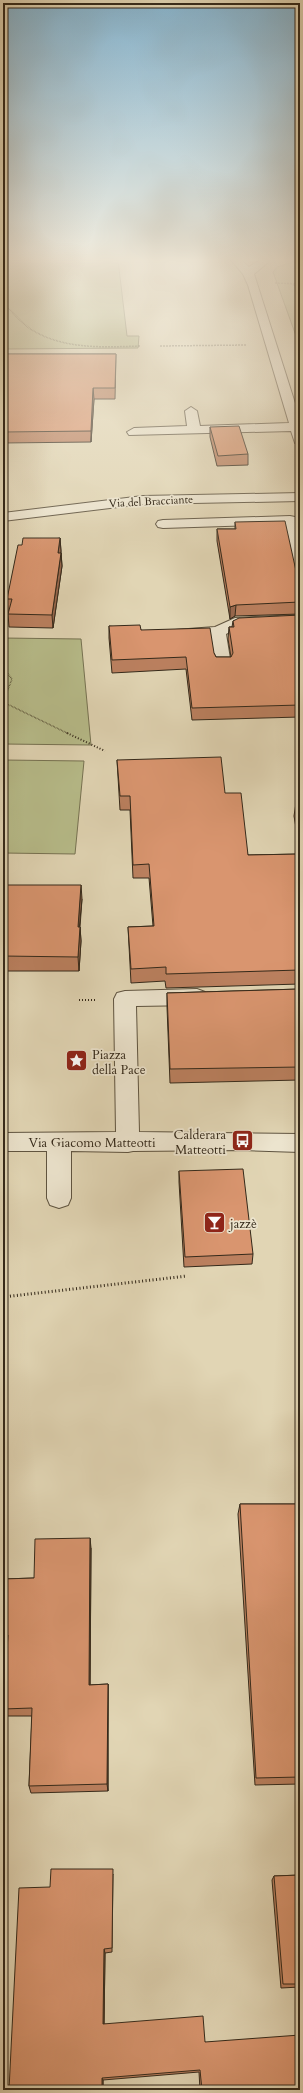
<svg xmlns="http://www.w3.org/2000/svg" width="303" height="2093" viewBox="0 0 303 2093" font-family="Cardo,serif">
<rect width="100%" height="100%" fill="#e1d5b4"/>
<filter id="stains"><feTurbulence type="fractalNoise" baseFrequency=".005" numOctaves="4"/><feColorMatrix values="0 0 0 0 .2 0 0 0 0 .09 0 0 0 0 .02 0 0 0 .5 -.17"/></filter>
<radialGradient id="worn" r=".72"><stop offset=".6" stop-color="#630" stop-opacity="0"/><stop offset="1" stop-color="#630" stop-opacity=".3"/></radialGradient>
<g fill="#b7bc8a" stroke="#767252">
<polygon points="3,260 118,260 127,336 139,336 138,348 3,349"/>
<polygon points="300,260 300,347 273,272 277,267"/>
<polygon points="3,638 81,639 91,745 3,744"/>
<polygon points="3,760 84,761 75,854 3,853"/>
</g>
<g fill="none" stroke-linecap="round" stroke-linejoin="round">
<defs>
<g id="minor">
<polygon points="231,260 241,260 249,267 260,260 271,260 254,274 300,419 300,444 295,443 291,431 129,435 127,432 134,428 187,426 185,411 191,407 197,411 200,426 289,423 248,285 243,274"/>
<polygon points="300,493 300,501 143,504 3,521 3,513 143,496"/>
<path d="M290 516 295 517C303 530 300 552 300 567L295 566 293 563 284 524 163 528 158 527 156 524 158 521 163 520Z"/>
<polygon points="300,615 300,625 238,628 226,634 231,665 229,668 217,668 215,665 211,637 175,636 173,633 175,630 215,627 235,618"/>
<polygon points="197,989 205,992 208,997 205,1002 197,1005 136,1006 139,1132 300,1134 300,1152 242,1150 133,1151 128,1152 71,1151 71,1198 68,1205 59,1208 50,1205 47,1198 47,1151 3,1151 3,1133 116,1132 114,999 117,993 125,991"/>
</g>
</defs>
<use href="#minor" stroke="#5f5440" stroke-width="2"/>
<g stroke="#34291a" stroke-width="1.5" stroke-dasharray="0.5 1" stroke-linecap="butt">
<polyline points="275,283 300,284"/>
<polyline points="293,285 300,287"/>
<path d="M3 303C13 312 21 323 32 330 65 350 105 347 141 346"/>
<polyline points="160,346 247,345"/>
<polyline points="3,668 12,679 3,702 69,734"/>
</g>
<g stroke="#34291a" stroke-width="2" stroke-dasharray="1 2" stroke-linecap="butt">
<polyline points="67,733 105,751"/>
<polyline points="79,1000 97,1000"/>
</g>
<polyline stroke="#34291a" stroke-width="3" stroke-dasharray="1 2.5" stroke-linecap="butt" points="3,1297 187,1276"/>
<use href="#minor" fill="#ece4ce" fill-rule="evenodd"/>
</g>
<g fill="#bb805f" stroke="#34291a">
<polygon points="3,354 116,354 115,399 94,399 91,442 3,443"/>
<polygon points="210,427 248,454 248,465 217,466 210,437"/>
<polygon points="235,522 300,589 300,614 235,616 230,619 217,541 217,529 235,529"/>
<polygon points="60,538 62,566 53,628 9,627 8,614 9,611 8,611 7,599 22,545"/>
<polygon points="300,615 300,717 192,720 186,669 112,673 109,638 109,626 141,630 214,653 216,657 231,657 228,639 229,627 232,627 233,621"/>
<polygon points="117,760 225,793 248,855 300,854 300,984 166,988 165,981 131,983 128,927 153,926 149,878 133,878 130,810 120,810"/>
<polygon points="296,803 300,803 300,851 294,816"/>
<polygon points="3,885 82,899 80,927 81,941 79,971 3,971"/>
<polygon points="300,989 300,1080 170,1083 167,1007 167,993"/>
<polygon points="179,1171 253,1254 252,1264 184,1267 179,1182"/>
<polygon points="240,1504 300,1504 300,1784 255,1785 238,1514"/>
<polygon points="91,1548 90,1685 108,1684 108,1791 31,1793 29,1786 32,1716 6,1716 3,1709 7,1644 3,1644 3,1579 34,1578"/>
<polygon points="113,1874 112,1952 105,1953 104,2024 205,2042 300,2090 200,2090 199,2072 103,2080 103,2090 9,2090"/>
<polygon points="300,1875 300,1987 281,1988 272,1880 274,1876"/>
</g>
<g fill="#98684e" stroke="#34291a">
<polygon points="93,388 94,399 91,442 91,431"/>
<polygon points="60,538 61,551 59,566 58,553"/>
<polygon points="61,553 62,566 53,628 52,615"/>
<polygon points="236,605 235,616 230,619 230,607"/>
<polygon points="81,885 82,899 78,941 78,927"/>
<polygon points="80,927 81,941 79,971 78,957"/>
<polygon points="90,1538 91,1548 90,1693 89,1685"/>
<polygon points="108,1684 108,1791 107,1784"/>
<polygon points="104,1949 105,1953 104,2027 103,2024"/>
<polygon points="102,2078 103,2080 103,2090 102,2090"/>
</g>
<g fill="#d9956f" stroke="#34291a">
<polygon points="3,354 116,354 115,388 93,388 91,431 3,432"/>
<polygon points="239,426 248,454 218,456 210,427"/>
<polygon points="285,521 300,589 300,602 236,605 230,607 217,529 236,529 235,522"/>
<polygon points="23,538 60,538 58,553 61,553 52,615 8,614 12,599 7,599 18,545 22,545"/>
<polygon points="300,615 300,705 192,708 186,657 112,660 109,626 140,625 141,630 210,628 214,653 216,657 231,657 233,653 229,627 234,627 233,621 239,618"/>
<polygon points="221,757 225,793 241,793 248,855 300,854 300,970 166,974 166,967 131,969 128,927 154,926 149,864 133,865 130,796 120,796 117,760"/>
<polygon points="296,803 300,803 300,828"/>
<polygon points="3,885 81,885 78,927 80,927 78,957 3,956"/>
<polygon points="300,989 300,1067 170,1069 167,993"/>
<polygon points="243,1169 253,1254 185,1257 179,1171"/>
<polygon points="240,1504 300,1504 300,1777 256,1778"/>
<polygon points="90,1538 89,1685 108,1684 107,1784 29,1786 32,1708 3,1709 8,1635 3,1636 3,1579 34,1578 35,1539"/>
<polygon points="51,1869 113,1869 112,1948 104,1949 103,2024 203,2016 205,2042 300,2035 300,2090 202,2090 200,2070 102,2078 102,2090 9,2090 19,1888 50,1887"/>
<polygon points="300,1875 300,1984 283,1984 274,1876"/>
</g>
<linearGradient id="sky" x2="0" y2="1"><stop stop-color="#86b6d2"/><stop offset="0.47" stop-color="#f2ecdd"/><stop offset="1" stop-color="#f2ecdd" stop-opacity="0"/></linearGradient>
<rect width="303" height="553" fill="url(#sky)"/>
<defs>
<symbol id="sight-square" viewBox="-11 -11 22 22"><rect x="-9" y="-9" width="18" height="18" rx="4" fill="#8f2418" stroke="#ece4ce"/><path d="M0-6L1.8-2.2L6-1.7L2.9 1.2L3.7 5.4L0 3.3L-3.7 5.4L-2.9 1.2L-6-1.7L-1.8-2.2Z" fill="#fff"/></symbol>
<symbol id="bus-square" viewBox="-11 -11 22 22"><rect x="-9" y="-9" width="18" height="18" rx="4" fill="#8f2418" stroke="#ece4ce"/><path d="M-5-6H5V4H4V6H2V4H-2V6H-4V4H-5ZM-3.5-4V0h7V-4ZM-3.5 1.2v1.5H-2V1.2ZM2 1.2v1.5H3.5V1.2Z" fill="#fff"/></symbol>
<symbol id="bar-square" viewBox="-11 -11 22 22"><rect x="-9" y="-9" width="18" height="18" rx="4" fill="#8f2418" stroke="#ece4ce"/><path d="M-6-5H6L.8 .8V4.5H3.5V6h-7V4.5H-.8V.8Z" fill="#fff"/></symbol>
</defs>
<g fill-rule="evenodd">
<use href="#sight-square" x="64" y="1048" width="25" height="25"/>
<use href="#bus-square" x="230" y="1128" width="25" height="25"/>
<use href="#bar-square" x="202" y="1210" width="25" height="25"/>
</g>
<g text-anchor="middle" stroke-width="3.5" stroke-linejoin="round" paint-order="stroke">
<g font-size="11" fill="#34291a" stroke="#ece4ce">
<text transform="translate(151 501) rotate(-3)" y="4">Via del Bracciante</text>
</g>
<g font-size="13" fill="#34291a" stroke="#ece4ce" text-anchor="start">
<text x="92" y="1059">Piazza<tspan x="92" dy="15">della Pace</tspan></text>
<text x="226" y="1139" text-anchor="end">Calderara<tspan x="226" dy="15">Matteotti</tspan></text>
<text x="230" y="1228">jazzè</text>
</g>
<g font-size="13" fill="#34291a" stroke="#ece4ce">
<text x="92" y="1147">Via Giacomo Matteotti</text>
</g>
</g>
<rect width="303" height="2093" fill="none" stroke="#e1d5b4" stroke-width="16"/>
<rect x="4" y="4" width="295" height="2085" fill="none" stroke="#34291a" stroke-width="2"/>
<rect x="8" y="8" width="287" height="2077" fill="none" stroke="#34291a"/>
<rect width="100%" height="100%" filter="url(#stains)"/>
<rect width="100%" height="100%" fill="url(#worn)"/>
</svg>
